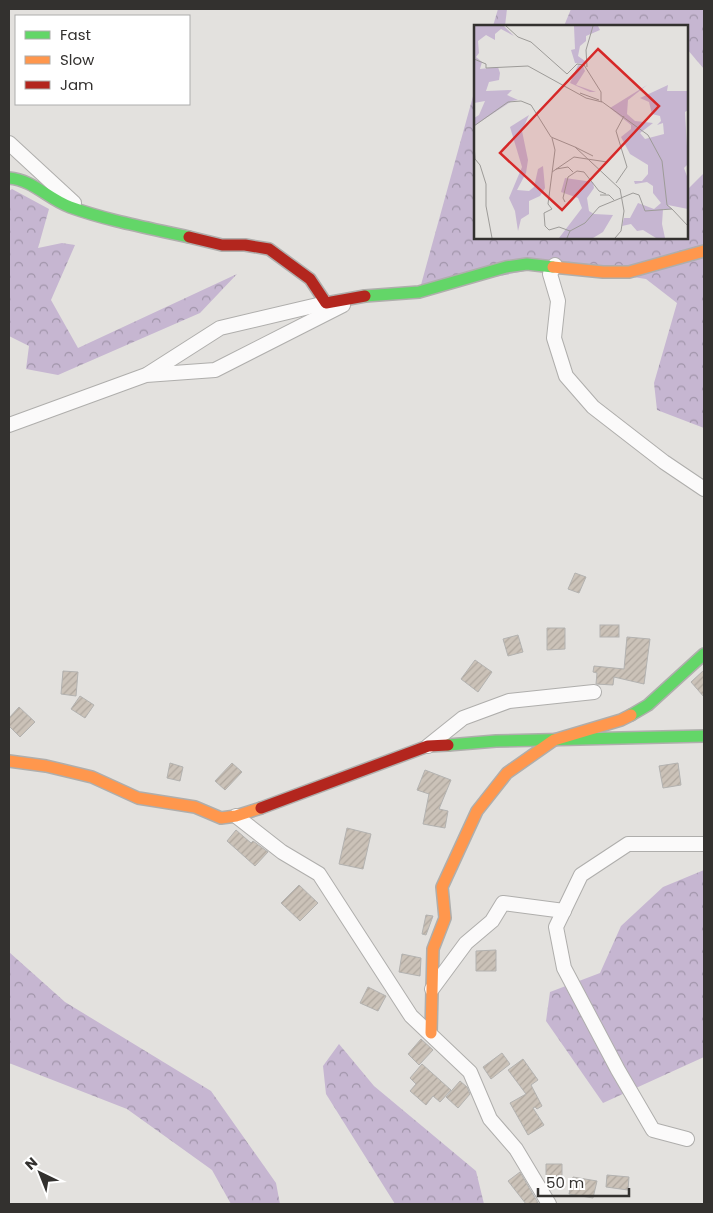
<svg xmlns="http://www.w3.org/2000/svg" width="713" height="1213" viewBox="0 0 713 1213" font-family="Poppins,sans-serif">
<defs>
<pattern id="forest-crowns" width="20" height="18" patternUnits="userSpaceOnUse" patternTransform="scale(1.25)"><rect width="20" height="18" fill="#c6b6d1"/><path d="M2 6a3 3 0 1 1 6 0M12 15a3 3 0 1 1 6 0" fill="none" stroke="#a195aa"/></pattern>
<pattern id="building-hatch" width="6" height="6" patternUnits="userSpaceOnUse" patternTransform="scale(1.25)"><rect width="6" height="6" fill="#cbc2b8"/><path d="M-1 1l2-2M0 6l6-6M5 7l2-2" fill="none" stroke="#afa79e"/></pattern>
</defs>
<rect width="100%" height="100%" fill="#e3e1de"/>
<g fill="url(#forest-crowns)">
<polygon points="498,9 507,9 505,26 493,26"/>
<polygon points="571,9 704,9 704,69 687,49 687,26 564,26"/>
<polygon points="475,89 476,238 687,238 687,190 704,173 704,428 657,410 654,383 677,303 646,279 555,265 419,292"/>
<polygon points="12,189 49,209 38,248 62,243 75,245 51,300 78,348 237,274 200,313 58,375 26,369 29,346 9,336 9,191"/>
<polygon points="704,870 704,1057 603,1103 546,1021 550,992 600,973 621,926 663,887"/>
<polygon points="9,952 65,1002 211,1091 276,1183 280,1204 231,1204 212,1170 127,1109 9,1063"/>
<polygon points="339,1044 374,1086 476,1171 484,1204 395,1204 326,1094 323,1066"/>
</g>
<g fill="url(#building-hatch)" stroke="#b3b2b0">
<polygon points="575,573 586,577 579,593 568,589"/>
<rect x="600" y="625" width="19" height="12"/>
<polygon points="547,628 565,628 565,649 547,650"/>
<polygon points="518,635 523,652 508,656 503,639"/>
<polygon points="627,637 650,639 644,684 614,677 613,685 596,684 597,673 593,672 594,666 624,669"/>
<polygon points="475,660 492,672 478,692 461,679"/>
<polygon points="704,670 704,697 691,682"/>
<polygon points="63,671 78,672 76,696 61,694"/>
<polygon points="80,696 94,705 85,718 71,709"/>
<polygon points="19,707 35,722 20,737 9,726 9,718"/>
<polygon points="170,763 183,767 180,781 167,778"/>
<polygon points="232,763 242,772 225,790 215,781"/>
<polygon points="678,763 681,785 663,788 659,766"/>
<polygon points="425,770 451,780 439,809 448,811 445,828 423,824 429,794 417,790"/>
<polygon points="347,828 371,834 363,869 339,864"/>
<polygon points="236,830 251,843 253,841 268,852 255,866 227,841"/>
<polygon points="299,885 318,903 300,921 281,903"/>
<polygon points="426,915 433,916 426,935 422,934"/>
<polygon points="496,950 496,971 476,971 476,951"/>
<polygon points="402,954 421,958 420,976 399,972"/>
<polygon points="368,987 386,996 378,1011 360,1003"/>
<polygon points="421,1039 433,1050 419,1065 408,1054"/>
<polygon points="502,1053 510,1064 491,1079 483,1067"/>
<polygon points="523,1059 538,1080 531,1085 542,1106 537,1109 535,1107 533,1108 544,1125 528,1135 510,1103 526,1094 508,1070"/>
<polygon points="422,1064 451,1090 440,1102 433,1096 426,1105 410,1091 416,1084 410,1078"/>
<polygon points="460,1081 467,1087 470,1094 458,1108 446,1097"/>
<polygon points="546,1164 562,1164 562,1176 546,1177"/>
<polygon points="520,1172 538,1203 538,1204 526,1204 508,1181"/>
<polygon points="607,1175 629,1177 628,1190 606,1187"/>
<polygon points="573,1177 597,1181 593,1198 569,1194"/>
</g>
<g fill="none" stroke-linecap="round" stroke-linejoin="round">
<defs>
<g id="street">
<polyline points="9,143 74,203"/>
<polyline points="555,265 550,274 558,301 554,338 566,376 593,407 664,462 704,489"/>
<polyline points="148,374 220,328 326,303"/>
<polyline points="9,425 146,375 215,370 343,305"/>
<polyline points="428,746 463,718 509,701 594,692"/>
<polyline points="236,816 282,852 319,874 411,1016 470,1072 490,1119 516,1149 549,1204"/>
<polyline points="432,989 466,943 492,921 503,903 564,911"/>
<polyline points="687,1139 653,1130 618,1070 564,968 556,927 581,875 628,844 704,844"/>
</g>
<g id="fast">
<path d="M9 178C33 180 48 199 70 207 109 221 149 228 189 237"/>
<polyline points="365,296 419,292 506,267 527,264 553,267"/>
<polyline points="631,715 648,705 704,654"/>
<polyline points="448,745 496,741 704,736"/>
</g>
<g id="slow">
<polyline points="553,267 603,272 629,272 704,251"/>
<polyline points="9,761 46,766 92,777 138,798 195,807 221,818 236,816 261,808"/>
<polyline points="431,1033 433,949 445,918 442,887 477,811 507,773 554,740 621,720 631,715"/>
</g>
<g id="jam">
<polyline points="189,237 222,245 245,245 269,249 310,279 326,303 365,296"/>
<polyline points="261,808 428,746 448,745"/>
</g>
</defs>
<use href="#street" stroke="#afaeac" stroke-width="16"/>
<use href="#fast" stroke="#afaeac" stroke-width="14"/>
<use href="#slow" stroke="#afaeac" stroke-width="14"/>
<use href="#jam" stroke="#afaeac" stroke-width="14"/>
<use href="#street" stroke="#fbfafa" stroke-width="14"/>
<use href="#fast" stroke="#63d668" stroke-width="11"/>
<use href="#slow" stroke="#ff974d" stroke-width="11"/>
<use href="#jam" stroke="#b3261e" stroke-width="11"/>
</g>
<g transform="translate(474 25)">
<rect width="214" height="214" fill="#e3e1de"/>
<path d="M0 1H30L40 11 27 4 21 9V15L12 10 4 16 5 28 2 32 8 37 6 44 24 42 26 48 25 55 15 57 12 66 38 65 33 70 44 75 38 76 0 101V93L5 90 11 76 0 78ZM100 1H124L126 5 112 11V16L106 21 104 31 111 36 110 39 101 38 97 25 101 24ZM104 40 109 41 111 46 102 60 122 67H116L96 58ZM173 60 154 75 153 89 161 96 179 98 166 108 171 114 190 109 189 98 183 100 187 96 186 91 178 89 175 77 166 73 194 60 193 66H214V85L211 87 214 139 210 143 214 154V184L194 180 198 184H189L188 199 191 213H182L169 205 163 206 157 199 148 201 150 193H156L164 178 180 184 187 178 179 168V161L173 157 161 159 160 156H168L174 149V140L156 129 147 112 157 104V100L136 83ZM55 90 48 106 54 135 52 148 43 165 55 166 60 162 64 144 69 141 71 163 66 171 55 176V189L47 194 44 206 41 186 35 173 48 142 36 102ZM91 153 119 157 120 163 113 173 115 186 120 189 139 190 129 207 119 213H85L108 183 104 173 87 167Z" fill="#c6b6d1"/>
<path fill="none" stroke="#9d9b98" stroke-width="1" d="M32 1 44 12 57 17 93 49 103 39 110 40 127 67V76L174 110 188 136 193 180 198 184M0 34 12 39V43L54 41 112 73 128 77M113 42 112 25 119 1M106 68 125 75M0 101 34 77 47 76 57 80 77 112 101 122 146 164 150 186 147 206 141 213M78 113 81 125 74 179 78 184 70 188 71 201 75 205 85 202 96 206M0 119 1 134 6 140 12 159V181L18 213M101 122 119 131M82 144 94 142 99 147M78 147 100 132 133 137M142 158 153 142 142 106 150 91M126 170H135L140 175M91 177 89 173 94 152 103 146 110 147 125 166 132 169M93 213 96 206 111 198 125 182 159 168 165 170 171 186 198 184 214 201"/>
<path fill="#d62828" fill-opacity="0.15" stroke="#d62828" stroke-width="2.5" d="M124 24 185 81 88 185 26 128Z"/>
<rect width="214" height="214" fill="none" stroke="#33312f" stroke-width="2.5"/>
</g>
<rect width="713" height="1213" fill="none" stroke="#33312f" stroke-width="20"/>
<rect x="15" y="15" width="175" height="90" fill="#ffffff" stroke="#adadac"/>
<rect x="25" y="31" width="25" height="8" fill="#63d668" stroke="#adadac"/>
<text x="60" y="40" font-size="15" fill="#33312f">Fast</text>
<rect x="25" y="56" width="25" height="8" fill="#ff974d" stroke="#adadac"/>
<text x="60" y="65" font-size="15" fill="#33312f">Slow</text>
<rect x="25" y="81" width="25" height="8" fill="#b3261e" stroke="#adadac"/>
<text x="60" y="90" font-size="15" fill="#33312f">Jam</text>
<g transform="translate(40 1173) rotate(317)" stroke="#ffffff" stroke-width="4" paint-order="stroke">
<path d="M0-4L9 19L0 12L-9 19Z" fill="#33312f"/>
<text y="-8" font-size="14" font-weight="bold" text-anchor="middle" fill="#33312f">N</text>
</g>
<path d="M538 1188v8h91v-8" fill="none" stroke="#33312f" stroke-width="2.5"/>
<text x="546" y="1188" font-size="15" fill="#33312f" stroke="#ffffff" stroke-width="4" paint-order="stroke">50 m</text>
</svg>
